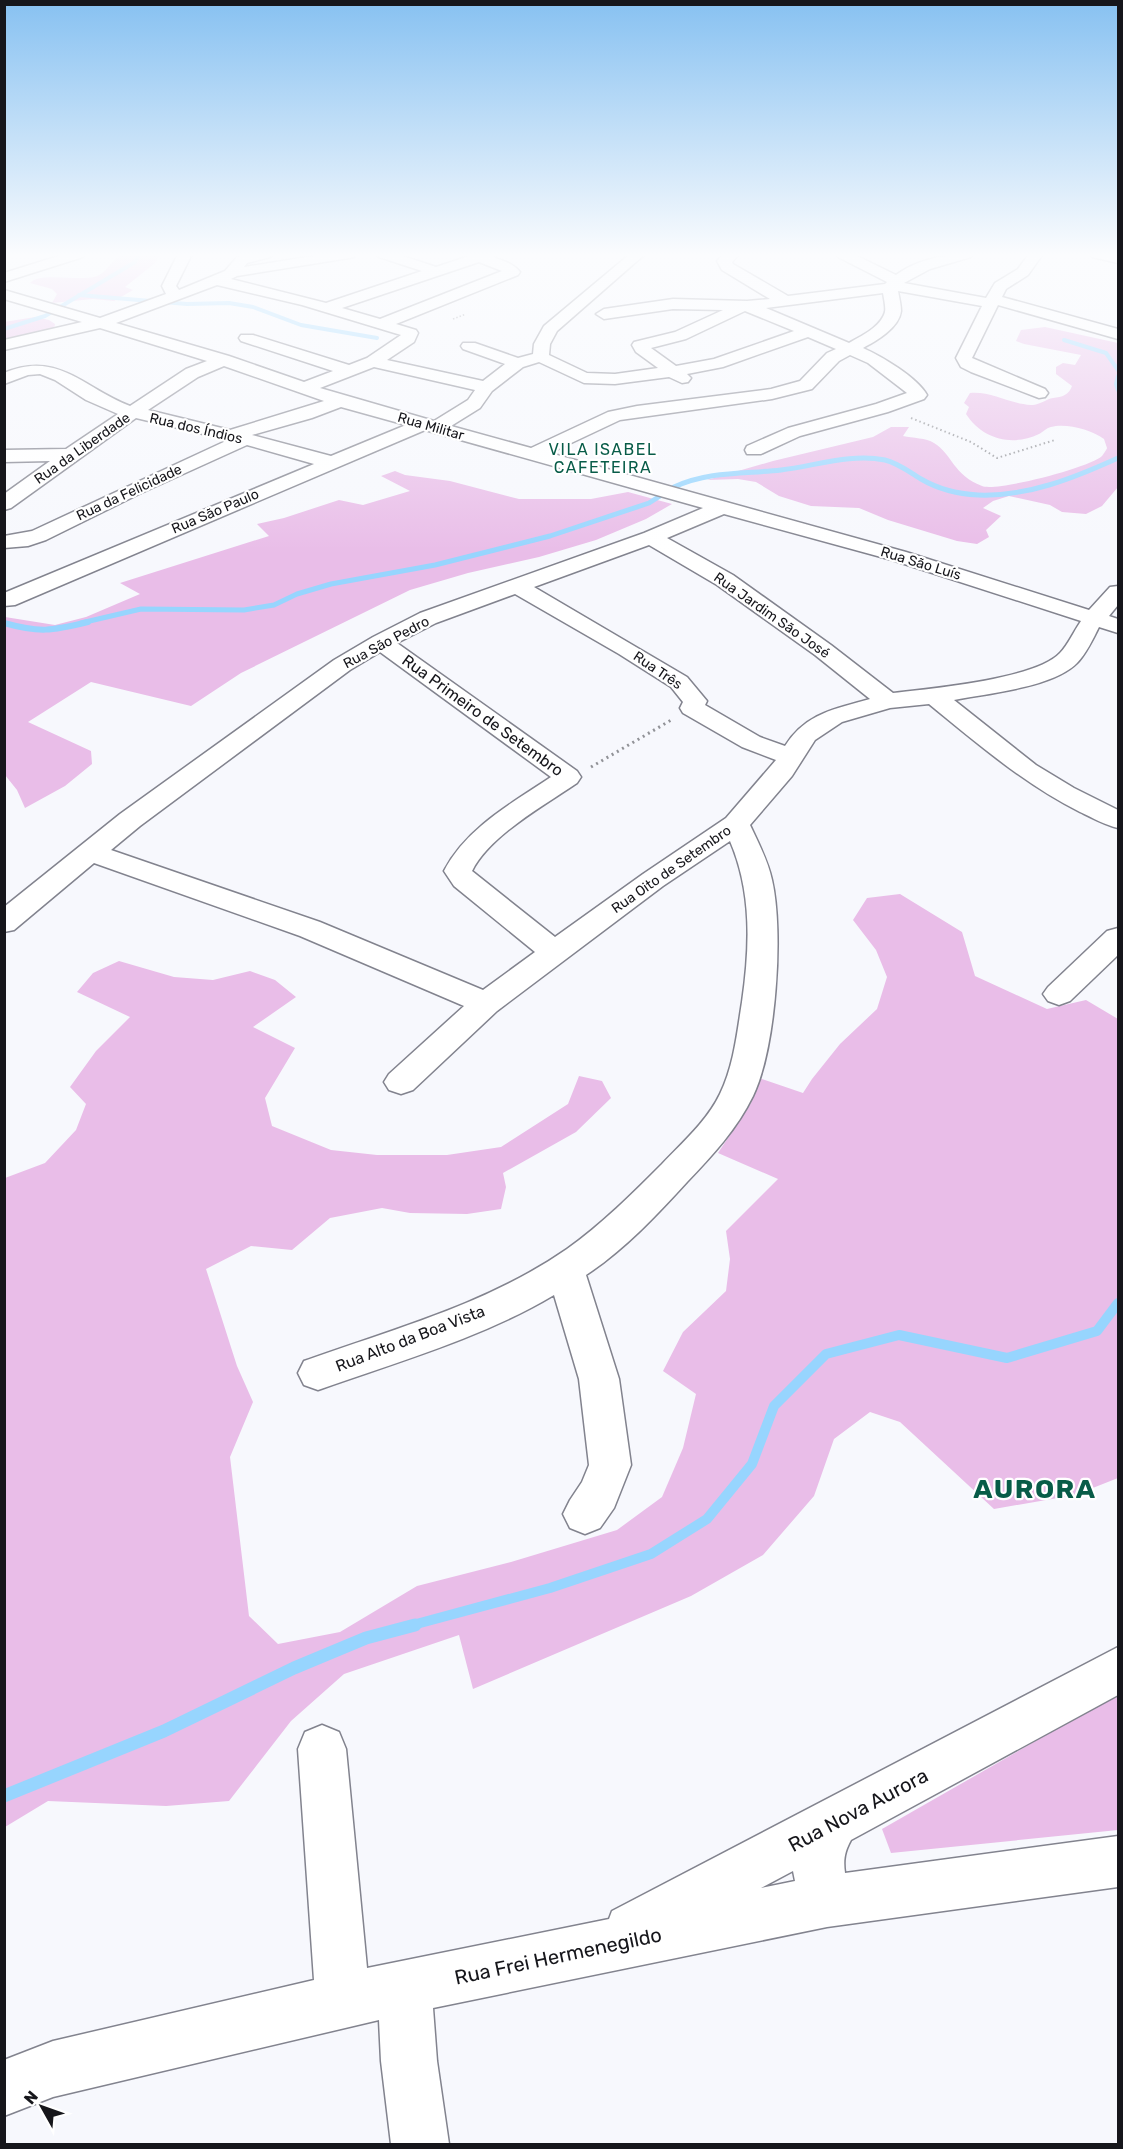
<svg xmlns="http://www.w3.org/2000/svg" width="1123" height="2149" viewBox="0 0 1123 2149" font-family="Rubik,sans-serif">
<rect width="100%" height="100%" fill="#f7f8fd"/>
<g fill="#e9bde8">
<path d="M122 254H160L155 263 125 287 133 290 114 301 93 299 52 303 57 294 52 289 30 283C40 272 77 281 94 277 107 274 110 261 122 254Z"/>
<polygon points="35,317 49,320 55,324 54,329 5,342 4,322"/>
<path d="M1045 327 1118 343V487L1102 506 1086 514 1062 512 1050 505 1009 496 993 501 983 508 1001 516 986 530 989 537 977 544 957 541 888 520 859 508 811 506 779 496 756 482 738 479 707 480 773 461 873 437 891 427H909L903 436C913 438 926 438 934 443 953 455 953 475 982 486 997 492 1091 467 1102 456 1102 456 1107 449 1107 448L1104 439C1091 430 1067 423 1051 427 1046 428 1043 432 1039 434 1012 447 982 439 966 414L969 407 964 403 970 393C991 391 1010 404 1031 405 1038 406 1046 399 1053 398 1062 397 1069 395 1072 386L1056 374V367L1063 363 1075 365 1081 355 1024 344 1016 341 1021 330Z"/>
<polygon points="395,471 405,475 450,481 519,499 591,499 628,492 672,504 646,519 596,540 539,557 468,573 410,590 241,673 191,706 91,682 28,722 91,751 92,764 65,786 25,808 17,790 5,775 5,617 55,625 86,617 140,594 120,583 269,536 257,524 284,518 339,500 363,505 410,491 381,476"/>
<polygon points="900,894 962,932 975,976 1047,1009 1086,1000 1118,1019 1118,1478 1075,1495 994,1509 900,1422 870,1412 834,1439 814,1496 763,1555 691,1596 473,1689 459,1635 344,1674 291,1721 229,1801 166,1806 48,1801 5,1827 5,1178 45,1163 76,1130 86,1104 70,1087 96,1051 130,1017 77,992 93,973 119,961 174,977 213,980 250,971 275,980 296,997 253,1027 295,1048 265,1098 272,1126 331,1150 377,1155 447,1155 501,1147 568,1104 579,1076 602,1081 611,1098 576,1132 503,1173 506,1187 501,1209 467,1214 410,1213 382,1208 330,1218 292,1250 251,1246 206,1269 237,1366 253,1402 230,1457 249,1616 278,1644 340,1632 417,1586 511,1562 617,1530 662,1497 683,1448 696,1394 663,1371 683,1332 726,1291 730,1259 726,1231 778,1179 718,1153 751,1103 756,1077 803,1093 812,1079 840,1044 877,1009 887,977 876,950 853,920 867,898"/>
<polygon points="1118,1694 1118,1830 891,1853 882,1829"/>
</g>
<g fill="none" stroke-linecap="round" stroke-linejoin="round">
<g stroke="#97d5fe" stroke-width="4">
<polyline points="79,295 187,304 229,303 253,307 301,325 377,338"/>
<polyline points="4,329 45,316 135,262 139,254"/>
<polyline points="1064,340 1106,353 1118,370"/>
<polyline points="1118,376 1116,384 1118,390"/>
</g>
<g stroke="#97d5fe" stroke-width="5">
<path d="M674 487C709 471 744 474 781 470 815 466 851 453 885 460 900 464 909 472 921 479 938 489 959 494 978 495 1027 497 1074 478 1118 458"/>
<polyline points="81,623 141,609 244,610 274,605 297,594 331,584 435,565 550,536 649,503 660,496"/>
</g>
<path stroke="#97d5fe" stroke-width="6" d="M4 623C40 633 51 631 88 622"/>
<polyline stroke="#97d5fe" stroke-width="10" points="409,1626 550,1588 651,1554 707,1519 752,1464 774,1406 826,1354 899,1335 1007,1358 1097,1331 1118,1303"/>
<polyline stroke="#97d5fe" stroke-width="13" points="4,1796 164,1731 294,1668 366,1638 415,1625"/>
<defs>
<g id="minor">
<polygon points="65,254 85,254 83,257 4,282 4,273"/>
<path d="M178 254H192L176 286 179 290 225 271 237 257 250 254H272L270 257 247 263 244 267 326 254H356L354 257 349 258 237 276 231 279 326 303 422 271 379 257 377 254H397L436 267 475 254H495L493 257C503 261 513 263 520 272L518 275 396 324 416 330 418 333 414 342 387 360 483 381 505 364 463 349 461 346 463 343H475L518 358 533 354 534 344 544 326 630 254H645L557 331 550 344 549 355 587 373 615 374 658 368 636 352 632 345 634 342 675 332 723 310 673 309 604 319 596 314 604 309 673 299 747 301 770 299 722 270 717 261 724 254H739L732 262 733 264 788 296 885 284 887 282 838 257 836 254H853L896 275C918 259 946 254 973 254L971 257 930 269 904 283 986 298 995 283 1018 269 1029 254H1043L1028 275 1006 289 1002 297 1118 329V339L998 305 972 358 1045 389 1048 393 1045 397 1039 398 971 372 961 367 956 358 982 306 898 291C899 297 901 305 901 311 899 328 876 341 863 348 881 356 917 377 927 395L924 399 888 412 800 436 761 454H747L745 450 747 446 788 428 876 404 907 393 868 363 850 355 839 361 812 389 772 399 620 420 550 453 906 552 1089 610 1110 587 1118 586V605L1109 616 1118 619V633L1099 627C1093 639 1086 654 1077 663 1052 688 988 693 954 700L1036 765 1074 788 1118 810V828C1105 825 1093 818 1080 812 1023 783 978 744 929 704L890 708 842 722 815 740 792 776 750 825C758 842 768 861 772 880 784 932 776 1048 753 1096 737 1129 712 1156 687 1182 656 1216 624 1250 586 1275L619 1379 631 1465 614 1508 600 1528 585 1534 570 1528 563 1514 570 1500 582 1482 589 1465 579 1379 554 1295C482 1338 397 1362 318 1390L304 1385 298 1373 304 1361C393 1329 488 1304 567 1249 602 1224 632 1194 662 1164 682 1143 707 1121 720 1094 734 1065 737 1033 742 1002 750 947 752 892 730 841L663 886 497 1011 413 1090 401 1094 389 1090 384 1082 389 1074 464 1006 300 936 94 863 14 930 4 932V907L120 814 334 660 373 637 420 613 644 533 703 508 425 430 15 605 4 606V593L314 464 247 445 139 494 46 540 28 546 4 548V536L32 531 228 440 136 418 11 508 4 510V494L50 461 4 462V450L66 449 118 414 86 400 55 380 40 374 28 375 4 384V373C58 350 83 388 130 406L186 369 207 361 100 328 4 350V340L82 322 4 299V290L100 318 166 294 162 286ZM479 262 502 271 380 319 342 308ZM217 285 302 305 401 335 367 358 349 365 253 335H241L239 338 241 341 333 371 304 382 229 356 116 323ZM883 293C884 299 886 307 885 312 881 327 861 336 849 343L766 308ZM745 311 794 331 714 359 676 366 651 348 686 339ZM808 337 836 349 827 353 800 381 771 389 637 406 608 412 531 448 451 426 480 408 492 391 523 367 539 362 584 383 615 384 669 377 682 383 688 382 691 378 687 374 723 367ZM224 366 324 401 230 430 148 410 198 377ZM374 367 475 390 468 400 434 421 320 388ZM341 407 406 425 331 456 252 435 312 418ZM724 514 892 560 1081 621C1074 631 1068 645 1060 653 1036 679 930 689 893 693L831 645 733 575 667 538ZM649 545 717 585 815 655 870 699C835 709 806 713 785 746L760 737 705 705 707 701 687 677 534 587ZM515 594 619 654 671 687 683 702 680 708 683 713 742 747 776 760 726 818 643 874 555 937 472 871C490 835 545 805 577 783L581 777 577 771 397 643 436 623ZM380 652 551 777C512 803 466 828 444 871L454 886 535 952 483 990 320 922 111 850 140 826 350 670Z"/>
<polygon points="1090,254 1118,255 1118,263 1092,257"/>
<polygon points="1118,928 1118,955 1070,1001 1059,1005 1048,1001 1043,994 1048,987 1107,931"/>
<path d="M1118 1647V1695L851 1840C845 1851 843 1859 845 1873L1118 1836V1887L827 1927 433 2008 437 2061 449 2144H391L381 2061 379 2020 53 2097 4 2116V2060L53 2041 314 1980 298 1749 305 1732 322 1725 339 1732 346 1749 367 1968 609 1919 612 1911ZM793 1871 795 1881 761 1888Z"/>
</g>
</defs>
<use href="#minor" stroke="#82838e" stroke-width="3"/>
<polyline stroke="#919297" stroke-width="1.5" stroke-dasharray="1.5 2" stroke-linecap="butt" points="453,319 466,314"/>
<polyline stroke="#919297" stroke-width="2" stroke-dasharray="1.5 3" stroke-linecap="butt" points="911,418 971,442 997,458 1055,440"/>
<polyline stroke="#919297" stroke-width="3" stroke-dasharray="2 4" stroke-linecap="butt" points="591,767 673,719"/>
<use href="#minor" fill="#fff" fill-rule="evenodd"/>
</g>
<linearGradient id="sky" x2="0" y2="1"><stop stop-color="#87c1f1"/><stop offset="0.46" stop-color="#fbfcfe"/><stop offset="1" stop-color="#fbfcfe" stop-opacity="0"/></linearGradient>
<rect width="1123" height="554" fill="url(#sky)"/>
<g text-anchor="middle" stroke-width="4.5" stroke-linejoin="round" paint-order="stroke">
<g font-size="14" fill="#16161b" stroke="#fff">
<text transform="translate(431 426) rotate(16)" y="5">Rua Militar</text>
<text transform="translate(196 428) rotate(13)" y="5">Rua dos Índios</text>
<text transform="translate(82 448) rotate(-35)" y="5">Rua da Liberdade</text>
<text transform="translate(129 492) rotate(-25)" y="5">Rua da Felicidade</text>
<text transform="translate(215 511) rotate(-23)" y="5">Rua São Paulo</text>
<text transform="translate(921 563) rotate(17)" y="5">Rua São Luís</text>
<text transform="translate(772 615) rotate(35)" y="5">Rua Jardim São José</text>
<text transform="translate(386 642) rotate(-28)" y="5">Rua São Pedro</text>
<text transform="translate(658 670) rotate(34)" y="5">Rua Três</text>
<text transform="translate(671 869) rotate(-35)" y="5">Rua Oito de Setembro</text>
</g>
<g font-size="16" letter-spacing="1.5" fill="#085c48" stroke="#fff">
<text x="603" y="455">VILA ISABEL<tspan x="603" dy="18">CAFETEIRA</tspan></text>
</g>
<g font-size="16" fill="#16161b" stroke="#fff">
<text transform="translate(483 715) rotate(36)" y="6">Rua Primeiro de Setembro</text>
<text transform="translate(410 1338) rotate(-21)" y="6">Rua Alto da Boa Vista</text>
</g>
<g font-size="20" fill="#16161b" stroke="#fff">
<text transform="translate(858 1810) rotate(-28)" y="7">Rua Nova Aurora</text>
<text transform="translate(558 1956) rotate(-12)" y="7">Rua Frei Hermenegildo</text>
</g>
<g font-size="27" font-weight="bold" letter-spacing="1.5" fill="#085c48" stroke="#fff">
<text x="1035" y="1498">AURORA</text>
</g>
</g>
<rect width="1123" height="2149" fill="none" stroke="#16161b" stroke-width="12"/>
<g transform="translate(42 2107) rotate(310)" stroke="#ffffff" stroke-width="4.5" paint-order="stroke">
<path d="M0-4.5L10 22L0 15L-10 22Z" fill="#16161b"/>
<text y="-9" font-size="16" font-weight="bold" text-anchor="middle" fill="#16161b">N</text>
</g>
</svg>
